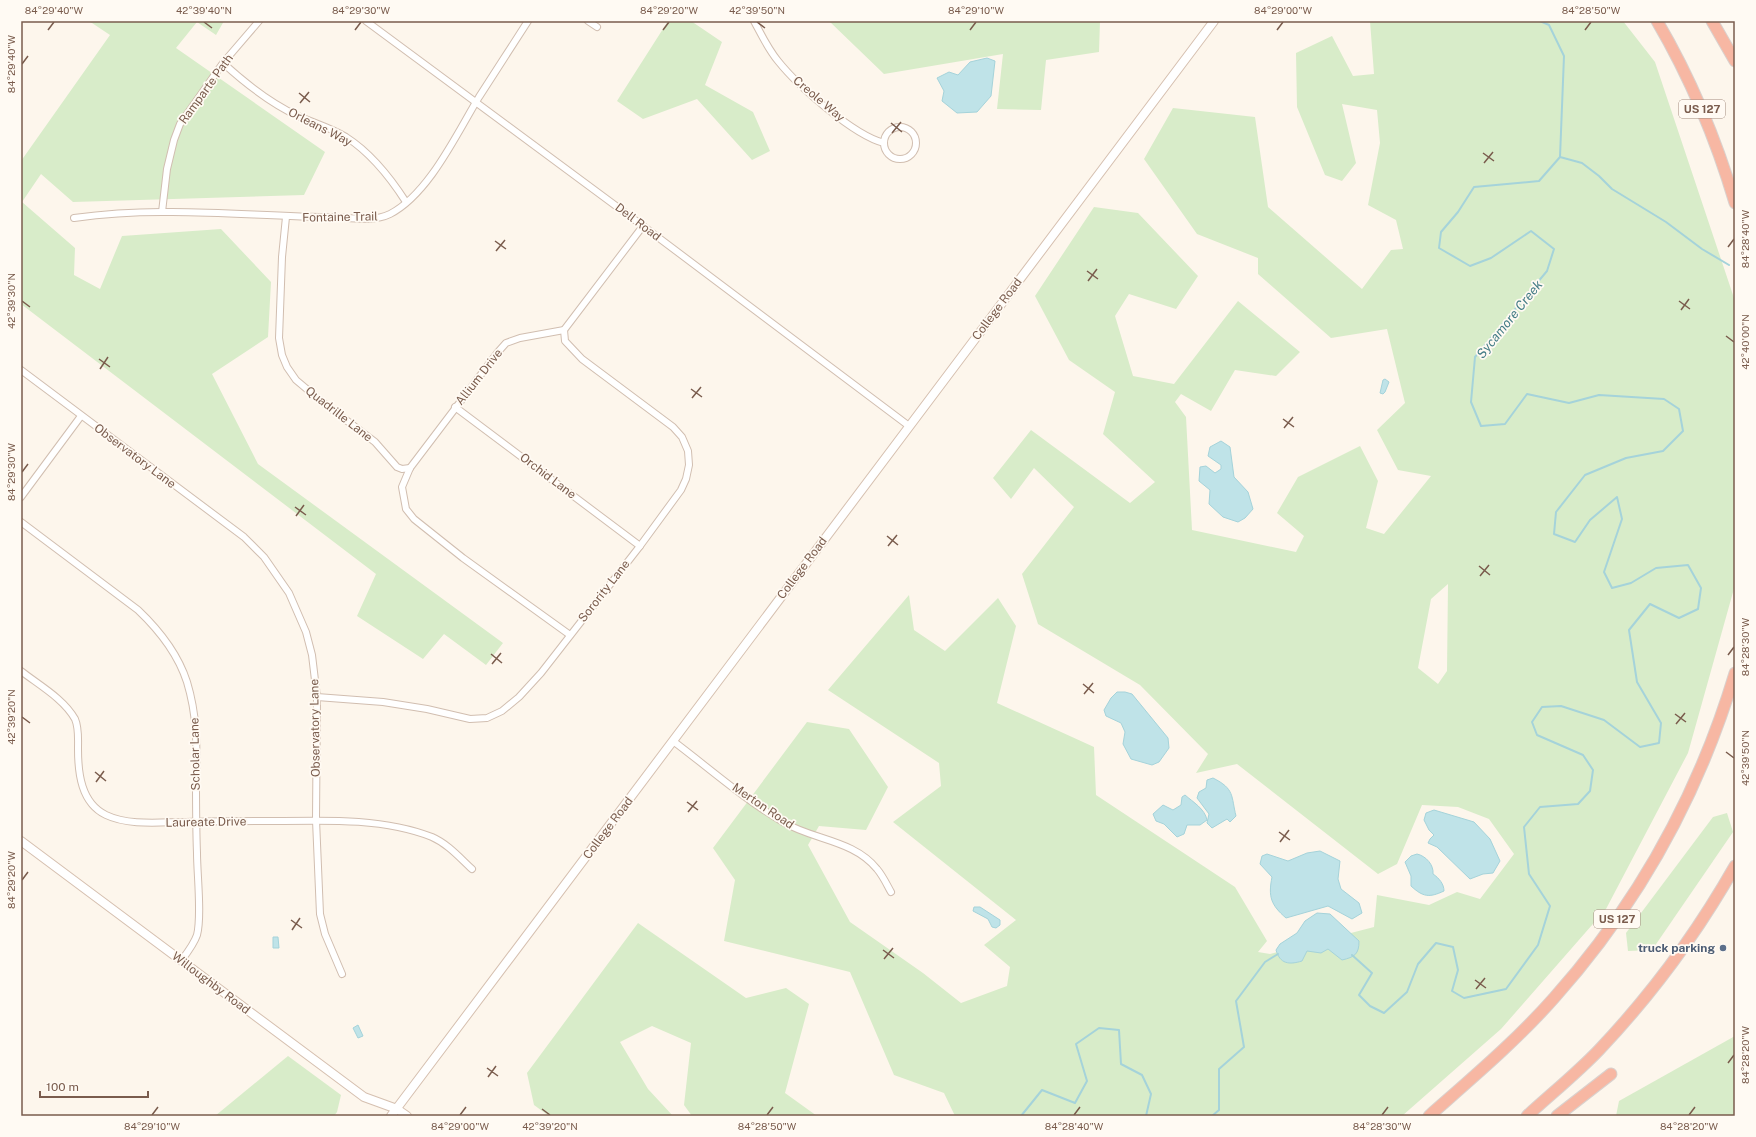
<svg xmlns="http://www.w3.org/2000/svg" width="1756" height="1137" viewBox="0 0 1756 1137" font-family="'Public Sans',sans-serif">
<rect width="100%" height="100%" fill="#fdf6ec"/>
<g fill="#d8ecc9" fill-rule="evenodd">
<polygon points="89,21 224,21 216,35 197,22 176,48 325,152 304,195 73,202 41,174 22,202 75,248 74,275 100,289 122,236 221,229 271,282 268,337 212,374 258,464 503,643 486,665 444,634 423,659 357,616 376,574 21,304 21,161 110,35"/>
<polygon points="668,21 691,21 722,42 705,85 753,112 770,151 752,160 697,99 643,119 617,101"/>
<polygon points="829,21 1100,21 1099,52 1046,60 1041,110 997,109 1003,54 884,74"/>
<path d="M1370 21H1623L1655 62 1735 301V585L1688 753 1606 909 1501 1029 1402 1116H955L944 1093 894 1075 850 972 724 941 735 880 713 848 807 722 849 729 888 787 866 830 819 826 808 845 850 922 923 973 961 1003 1007 986 1010 967 984 945 1016 920 893 822 941 786 939 763 828 690 909 595 914 630 945 651 998 598 1016 626 997 703 1094 747 1096 795 1235 887 1267 941 1258 952 1270 954 1374 927 1377 895 1429 905 1457 892 1480 899 1514 854 1489 819 1458 807 1422 805 1397 864 1378 874 1237 764 1196 773 1208 754 1140 685 1038 624 1022 574 1074 507 1034 468 1011 499 993 478 1031 430 1130 503 1155 482 1103 434 1115 392 1069 360 1035 296 1094 207 1138 213 1198 276 1176 309 1129 294 1115 316 1133 376 1174 384 1238 301 1300 352 1276 376 1235 370 1211 411 1181 394 1175 402 1186 417 1192 530 1296 552 1304 536 1277 513 1298 477 1360 446 1378 481 1366 528 1384 534 1431 476 1398 470 1377 430 1405 403 1387 329 1331 338 1258 274V258L1197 234 1144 159 1173 108 1255 117 1268 207 1362 289 1391 250 1403 249 1396 220 1368 205 1380 143 1377 110 1342 104 1356 163 1342 181 1325 175 1297 107 1296 53 1332 36 1353 76 1374 74ZM1448 584 1447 671 1438 684 1418 668 1431 599Z"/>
<polygon points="1727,813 1733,832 1652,950 1628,951 1626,933 1713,817"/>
<polygon points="638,923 746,998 786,988 809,1004 785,1093 817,1116 692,1116 684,1105 691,1043 652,1026 620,1042 648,1089 673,1116 549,1116 534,1105 527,1073"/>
<polygon points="1735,1036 1735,1116 1616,1116 1619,1101"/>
<polygon points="288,1056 341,1095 337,1112 334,1116 215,1116"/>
</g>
<g fill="#bfe3e8" stroke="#a5d3da">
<polygon points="987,58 995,61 991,96 977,112 957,113 942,101 944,91 937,78 949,72 958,75 970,62"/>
<polygon points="1385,379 1389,382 1385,392 1383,394 1380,393 1383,380"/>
<polygon points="1221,441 1230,447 1234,477 1248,492 1253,509 1245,518 1238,522 1223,517 1209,504 1210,490 1199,481 1200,467 1206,466 1215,473 1221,469 1221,465 1208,456 1210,447"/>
<polygon points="1117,692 1125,692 1132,694 1168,738 1169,748 1159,762 1152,765 1131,759 1123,744 1125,732 1121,723 1106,716 1104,710 1111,698"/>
<path d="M1213 778C1235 789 1231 796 1236 816L1230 822 1227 819 1212 828 1207 823 1209 814 1197 798 1199 792 1206 788 1207 780Z"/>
<path d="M1185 795C1193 802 1205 809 1207 820L1200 825H1187L1184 834 1177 837 1164 824 1156 821 1153 814 1163 805 1173 810 1181 805 1182 797Z"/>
<polygon points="1434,810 1474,822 1490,839 1500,861 1493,873 1483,874 1470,879 1437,847 1428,843 1430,839 1434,835 1429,830 1424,820 1426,813"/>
<path d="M1320 851 1340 861 1338 879 1341 889 1359 903 1362 913 1352 919 1328 906 1286 918C1271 905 1268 897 1272 877L1260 864 1262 856 1267 854 1288 861 1307 853Z"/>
<path d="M1417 854C1426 856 1434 865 1433 874 1439 878 1444 884 1444 891 1429 898 1423 897 1411 886V876L1405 862 1411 856Z"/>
<polygon points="974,907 980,907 1000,920 1000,925 996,928 992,927 988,919 973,911"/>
<path d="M1317 913 1330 914 1359 941C1359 954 1355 957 1342 960L1328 949 1321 953 1307 951 1302 961C1289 965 1280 964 1276 950L1280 944 1297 933 1305 921Z"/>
<polygon points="273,937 278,937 279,948 273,948"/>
<polygon points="358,1025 363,1036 358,1038 353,1028"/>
</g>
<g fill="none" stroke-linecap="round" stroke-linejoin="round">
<g stroke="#a5d3da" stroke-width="2">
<polyline points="1560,157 1582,163 1599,176 1612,189 1666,222 1702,249 1729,265"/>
<polyline points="1352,955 1372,973 1359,995 1370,1006 1384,1013 1407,992 1418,964 1436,943 1453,947 1458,970 1452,991 1464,998 1506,989 1538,945 1550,906 1529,874 1524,827 1540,807 1578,804 1590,791 1593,770 1583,755 1537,735 1532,722 1542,707 1561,706 1604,720 1640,747 1659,743 1661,723 1637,682 1629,630 1650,604 1679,618 1698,609 1701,588 1688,565 1656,568 1631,583 1612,588 1604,572 1622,519 1617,497 1590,520 1575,542 1554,534 1556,512 1585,475 1626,458 1663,451 1683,431 1679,409 1664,399 1599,395 1569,403 1527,394 1505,424 1481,426 1471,402 1475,357 1547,271 1554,249 1531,231 1491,258 1470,266 1439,248 1441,232 1458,212 1474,187 1539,181 1560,157 1564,56 1549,25 1540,21"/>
<polyline points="1021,1116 1042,1090 1075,1103 1087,1081 1076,1044 1099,1028 1119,1030 1121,1064 1142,1075 1151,1094 1146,1116"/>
<polyline points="1212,1116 1219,1110 1219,1069 1244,1047 1236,1001 1265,962 1278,954"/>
</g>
<defs>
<g id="street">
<polyline points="366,21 643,226 909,426"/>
<polyline points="588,21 597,27"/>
<path d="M754 21C761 34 768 49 778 61 798 86 853 135 884 143"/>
<path d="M223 63C246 84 270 103 298 116 314 123 331 128 346 137 371 153 390 177 406 202"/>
<circle cx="900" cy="143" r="16"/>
<polyline points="162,212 167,169 174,140 180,124 223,63 259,21"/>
<polyline points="286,217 282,257 279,338 282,355 287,367 296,380 321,401 375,442 397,467 402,469 410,468"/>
<path d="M74 218C103 214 133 212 162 212 219 211 276 217 334 217 351 218 374 222 390 214 429 194 457 133 479 97 495 72 512 46 528 21"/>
<polyline points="21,370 244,537 264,557 289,593 306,632 312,655 317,697 316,820 320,914 325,934 342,974"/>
<polyline points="455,407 640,546"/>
<polyline points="21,497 81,416"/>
<path d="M21 522 138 610C159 630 178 654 187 682 197 715 197 744 196 778 196 803 196 828 197 853 197 874 202 916 197 935 194 944 187 953 181 961"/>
<polyline points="570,635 463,558 414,519 406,509 402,487 410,468 498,352 506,343 520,338 564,330 643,226"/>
<path d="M21 671C39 685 64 699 75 719 79 728 78 739 78 749 78 773 81 803 106 815 129 826 161 822 186 822 218 821 251 821 283 821 332 820 386 819 432 837 448 844 460 858 472 869"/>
<polyline points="317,697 383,702 427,709 470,719 487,718 502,711 519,697 541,673 640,546 681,490 686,479 689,465 688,451 682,437 673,427 582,359 565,341 564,330"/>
<path d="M673 741C709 768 745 800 783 822 813 840 854 840 877 869 883 876 887 885 891 892"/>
</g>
<g id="secondary">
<polyline points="21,841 364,1097 397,1109 407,1116"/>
<polyline points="391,1116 1214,21"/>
</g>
<g id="highway">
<path d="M1657 21C1691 79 1716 139 1735 203"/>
<polyline points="1712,21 1735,61"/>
<path d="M1429 1116C1472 1078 1516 1041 1554 998 1638 904 1699 793 1735 673"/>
<path d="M1527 1116C1551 1094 1577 1073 1599 1050 1652 994 1697 933 1735 866"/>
<polyline points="1557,1116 1611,1074"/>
</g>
</defs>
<use href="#street" stroke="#d1beb0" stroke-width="8"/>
<use href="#secondary" stroke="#d6c0b0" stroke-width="10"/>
<use href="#highway" stroke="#dad1cd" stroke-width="13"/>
<use href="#street" stroke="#fff" stroke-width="6"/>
<use href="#secondary" stroke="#fff" stroke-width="8"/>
<use href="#highway" stroke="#f7b7a3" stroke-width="11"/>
</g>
<path fill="none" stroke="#7a5c4d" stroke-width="1.5" d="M204 22 212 28M757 22 765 28M48 30 54 22M355 30 361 22M663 30 669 22M970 30 976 22M1277 30 1283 22M1585 30 1591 22M22 64 28 56M299 93 310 102M300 103 309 92M891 123 902 132M892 133 901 122M1483 153 1494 161M1484 163 1493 152M495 241 506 249M1728 247 1734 239M496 251 505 240M1087 271 1098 279M1088 281 1097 269M22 301 30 307M1679 301 1690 309M1681 310 1689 299M1726 336 1734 342M99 359 110 367M100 369 108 357M691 389 702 397M692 398 701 387M1283 419 1294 427M1284 428 1293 417M22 472 28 464M295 507 306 515M296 516 304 505M887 536 898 545M888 546 897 535M1479 566 1490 575M1480 576 1489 565M491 654 502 663M1728 655 1734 647M492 664 501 653M1083 684 1094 693M1084 694 1093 683M1675 714 1686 722M22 717 30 723M1676 724 1685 713M1726 752 1734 758M95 772 106 781M96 782 104 771M687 802 698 810M688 812 697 801M1279 832 1290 840M1280 842 1289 830M22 880 28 872M291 920 302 928M292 930 300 918M883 950 894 958M884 959 893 948M1475 980 1486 988M1476 989 1485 978M1728 1063 1734 1055M487 1068 498 1076M488 1077 496 1066M542 1109 550 1115M152 1115 158 1107M460 1115 466 1107M767 1115 773 1107M1074 1115 1080 1107M1382 1115 1388 1107M1689 1115 1695 1107"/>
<circle fill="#5c6f8a" stroke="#fffaf3" stroke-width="1.5" cx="1723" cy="948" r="4"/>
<g text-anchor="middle" stroke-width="3.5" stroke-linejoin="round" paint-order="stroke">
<g fill="#fffaf3" stroke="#a28b7f" stroke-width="1">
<rect x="1679" y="100" width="46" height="18" rx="3"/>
<rect x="1594" y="910" width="46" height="18" rx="3"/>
</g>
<g font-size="11" font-weight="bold" fill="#7a5c4d">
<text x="1702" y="113">US 127</text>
<text x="1617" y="923">US 127</text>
</g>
<g font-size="12" fill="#7a5c4d" stroke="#fffaf3">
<text transform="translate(206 89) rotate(-54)" y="4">Ramparte Path</text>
<text transform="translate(819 99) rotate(40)" y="4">Creole Way</text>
<text transform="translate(320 127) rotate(27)" y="4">Orleans Way</text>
<text transform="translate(340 217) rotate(-1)" y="4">Fontaine Trail</text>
<text transform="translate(638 222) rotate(37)" y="4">Dell Road</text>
<text transform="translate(997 309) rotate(-53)" y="4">College Road</text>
<text transform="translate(479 377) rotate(-52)" y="4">Allium Drive</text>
<text transform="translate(339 414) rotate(38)" y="4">Quadrille Lane</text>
<text transform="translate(135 456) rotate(37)" y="4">Observatory Lane</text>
<text transform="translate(548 476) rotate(37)" y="4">Orchid Lane</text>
<text transform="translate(802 568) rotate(-53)" y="4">College Road</text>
<text transform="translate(604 591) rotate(-52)" y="4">Sorority Lane</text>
<text transform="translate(315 728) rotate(-91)" y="4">Observatory Lane</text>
<text transform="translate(195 754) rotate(-91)" y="4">Scholar Lane</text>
<text transform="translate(763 806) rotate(34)" y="4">Merton Road</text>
<text transform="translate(206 822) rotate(-1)" y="4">Laureate Drive</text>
<text transform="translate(608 828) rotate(-53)" y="4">College Road</text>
<text transform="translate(211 983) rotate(37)" y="4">Willoughby Road</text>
</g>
<g font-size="12" font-weight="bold" fill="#4e5e75" stroke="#fffaf3" text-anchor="end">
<text x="1715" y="952">truck parking</text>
</g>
<g font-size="13" font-style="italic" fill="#437c86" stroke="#fffaf3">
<text transform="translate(1509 319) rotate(-51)" y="5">Sycamore Creek</text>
</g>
</g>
<rect width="1756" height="1137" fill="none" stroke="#fffaf3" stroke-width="44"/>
<path d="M40 1091v6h108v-6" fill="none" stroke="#7a5c4d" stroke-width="2"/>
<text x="46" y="1091" font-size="12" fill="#7a5c4d" stroke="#fffaf3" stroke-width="3" paint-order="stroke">100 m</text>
<rect x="22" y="22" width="1712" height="1093" fill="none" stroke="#7a5c4d" stroke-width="1.5"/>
<g font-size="10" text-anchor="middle" fill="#7a5c4d">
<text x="54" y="14">84°29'40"W</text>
<text x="204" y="14">42°39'40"N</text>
<text x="361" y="14">84°29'30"W</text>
<text x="669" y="14">84°29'20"W</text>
<text x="757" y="14">42°39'50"N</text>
<text x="976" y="14">84°29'10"W</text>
<text x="1283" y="14">84°29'00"W</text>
<text x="1591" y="14">84°28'50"W</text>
<text transform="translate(11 64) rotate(-90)" y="4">84°29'40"W</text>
<text transform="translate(1745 239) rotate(-90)" y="4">84°28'40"W</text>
<text transform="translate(11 301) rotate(-90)" y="4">42°39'30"N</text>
<text transform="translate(1745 342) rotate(-90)" y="4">42°40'00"N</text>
<text transform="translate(11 472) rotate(-90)" y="4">84°29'30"W</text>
<text transform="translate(1745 647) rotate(-90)" y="4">84°28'30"W</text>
<text transform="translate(11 717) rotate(-90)" y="4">42°39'20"N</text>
<text transform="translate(1745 758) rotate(-90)" y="4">42°39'50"N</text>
<text transform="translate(11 880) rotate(-90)" y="4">84°29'20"W</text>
<text transform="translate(1745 1055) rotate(-90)" y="4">84°28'20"W</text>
<text x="152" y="1130">84°29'10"W</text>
<text x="460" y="1130">84°29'00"W</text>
<text x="550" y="1130">42°39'20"N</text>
<text x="767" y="1130">84°28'50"W</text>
<text x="1074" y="1130">84°28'40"W</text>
<text x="1382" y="1130">84°28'30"W</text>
<text x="1689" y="1130">84°28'20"W</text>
</g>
</svg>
